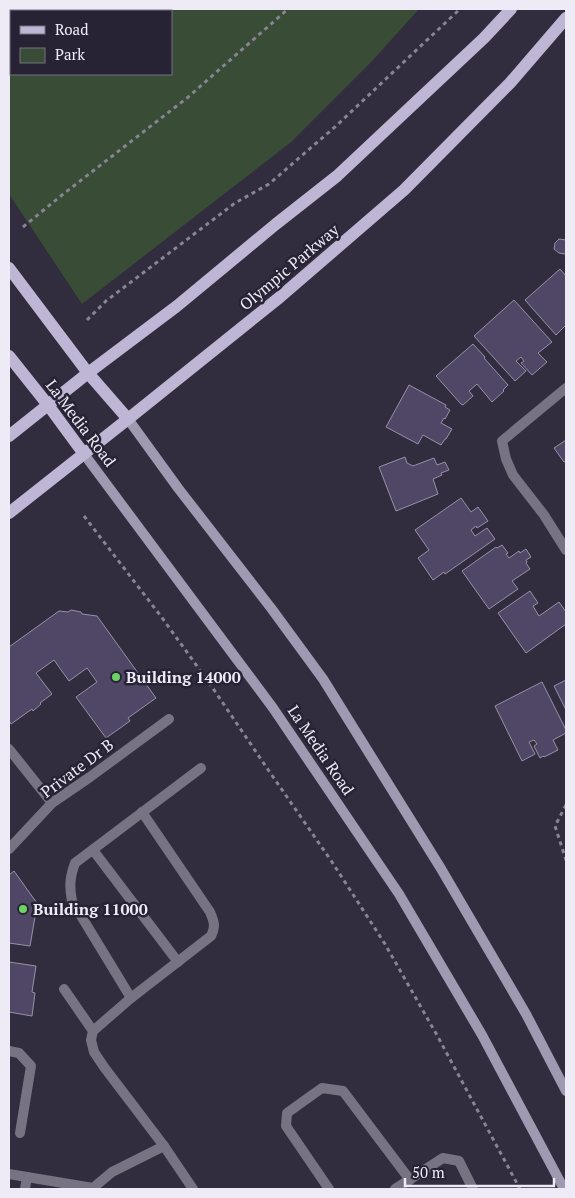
<svg xmlns="http://www.w3.org/2000/svg" width="575" height="1198" viewBox="0 0 575 1198" font-family="'PT Serif',serif">
<rect width="100%" height="100%" fill="#322d3e"/>
<path fill="#384c36" fill-rule="evenodd" d="M9 9H419L373 60 290 143 82 304 9 194ZM11 11H171V74H11Z"/>
<g fill="#504766" stroke="#9791a7">
<polygon points="559,239 566,240 566,252 565,254 559,253 554,249 555,243"/>
<polygon points="560,269 566,276 566,325 556,335 525,300"/>
<polygon points="514,300 552,342 538,353 547,362 532,375 521,363 524,361 521,357 516,361 526,371 515,381 474,336"/>
<polygon points="473,344 485,357 484,358 508,385 503,390 504,391 492,402 477,384 469,391 473,396 463,405 461,404 436,376"/>
<polygon points="409,385 446,405 445,407 450,410 445,419 444,418 441,423 452,429 446,439 445,439 441,445 423,435 418,444 386,427"/>
<polygon points="566,440 566,461 564,462 554,448"/>
<polygon points="405,457 407,463 413,466 434,458 437,465 445,462 449,470 441,473 442,475 433,479 438,494 396,511 379,467"/>
<polygon points="461,498 471,512 478,507 488,521 477,528 476,526 471,530 475,536 487,528 495,539 445,574 444,572 433,580 418,558 429,550 415,530"/>
<polygon points="502,545 508,553 506,554 509,558 519,551 520,553 526,549 531,557 526,560 527,562 526,563 530,569 512,581 518,589 489,609 462,571 496,547 497,548"/>
<polygon points="530,591 538,603 533,606 539,616 559,602 566,612 566,624 526,653 498,613"/>
<polygon points="71,610 81,612 82,614 97,616 156,698 128,718 130,721 106,738 76,697 97,682 87,668 69,681 54,660 36,673 52,694 40,703 41,704 33,711 32,709 11,724 9,721 9,647 59,611 68,612"/>
<polygon points="566,680 566,710 554,686"/>
<polygon points="542,682 566,730 566,733 553,740 558,750 544,757 543,756 540,758 534,746 537,744 534,740 529,742 535,754 522,761 495,706"/>
<polygon points="14,871 39,906 38,907 38,912 36,911 30,946 9,943 9,875"/>
<polygon points="9,962 36,966 32,992 35,993 32,1016 9,1012"/>
</g>
<g fill="none" stroke-linecap="round" stroke-linejoin="round">
<g stroke="#888493" stroke-width="3" stroke-dasharray="4 4" stroke-linecap="butt">
<polyline points="23,227 62,195 187,98 288,9"/>
<polyline points="87,320 106,301 235,203 269,184 336,126 460,9"/>
<polyline points="84,516 163,619 212,687 269,771 332,862 385,944 438,1037 520,1189"/>
<polyline points="566,805 555,826 566,860"/>
</g>
<g stroke="#777382" stroke-width="10">
<polyline points="9,749 52,803"/>
<path d="M142 812 210 912C214 922 216 926 211 936L131 998 93 1031 91 1040 94 1052 104 1067 164 1146"/>
<polyline points="9,849 52,803 90,777 169,719"/>
<polyline points="93,850 178,962"/>
<polyline points="64,989 93,1031"/>
<path d="M131 998 72 901C69 886 70 877 75 863L201 768"/>
<polyline points="9,1051 19,1053 31,1066 20,1133"/>
<polyline points="9,1174 93,1188 112,1172 164,1146 193,1189"/>
<polyline points="25,1189 27,1177"/>
<polyline points="329,1189 286,1126 287,1113 322,1088 343,1091 410,1180"/>
<polyline points="395,1189 443,1158 459,1161 473,1189"/>
</g>
<polyline stroke="#777382" stroke-width="10" points="566,388 502,441 506,459 513,475 544,515 566,550"/>
<g stroke="#9f99b1" stroke-width="10">
<polyline points="128,419 178,488 271,608 323,679 440,867 526,1014 566,1091"/>
<polyline points="84,454 273,708 399,894 482,1035 564,1189"/>
</g>
<g stroke="#beb6d4" stroke-width="12">
<polyline points="9,268 88,373 128,419"/>
<polyline points="9,356 48,405 84,454"/>
<polyline points="9,436 88,373 177,306 276,224 337,176 484,38 511,9"/>
<polyline points="9,513 128,419 280,297 404,190 510,83 566,18"/>
</g>
</g>
<g fill="#6bd363" stroke="#282334" stroke-width="2">
<circle cx="116" cy="677" r="5"/>
<circle cx="23" cy="909" r="5"/>
</g>
<g text-anchor="middle" stroke-width="5" stroke-linejoin="round" paint-order="stroke">
<g font-size="16" fill="#eeebf7" stroke="#282334">
<text transform="translate(289 267) rotate(-40)" y="6">Olympic Parkway</text>
<text transform="translate(81 423) rotate(53)" y="6">La Media Road</text>
<text transform="translate(321 750) rotate(56)" y="6">La Media Road</text>
<text transform="translate(77 768) rotate(-37)" y="6">Private Dr B</text>
</g>
<g font-size="16" font-weight="bold" fill="#eeebf7" stroke="#282334" text-anchor="start">
<text x="126" y="683">Building 14000</text>
<text x="33" y="915">Building 11000</text>
</g>
</g>
<rect width="575" height="1198" fill="none" stroke="#eeebf7" stroke-width="20"/>
<rect x="10" y="10" width="162" height="65" fill="#282334" stroke="#777382"/>
<rect x="20" y="26" width="25" height="8" fill="#beb6d4" stroke="#777382"/>
<text x="55" y="35" font-size="15" fill="#eeebf7">Road</text>
<rect x="20" y="48" width="25" height="15" fill="#384c36" stroke="#777382"/>
<text x="55" y="60" font-size="15" fill="#eeebf7">Park</text>
<path d="M405 1178v8h149v-8" fill="none" stroke="#eeebf7" stroke-width="2.5"/>
<text x="412" y="1178" font-size="15" fill="#eeebf7" stroke="#282334" stroke-width="4" paint-order="stroke">50 m</text>
</svg>
